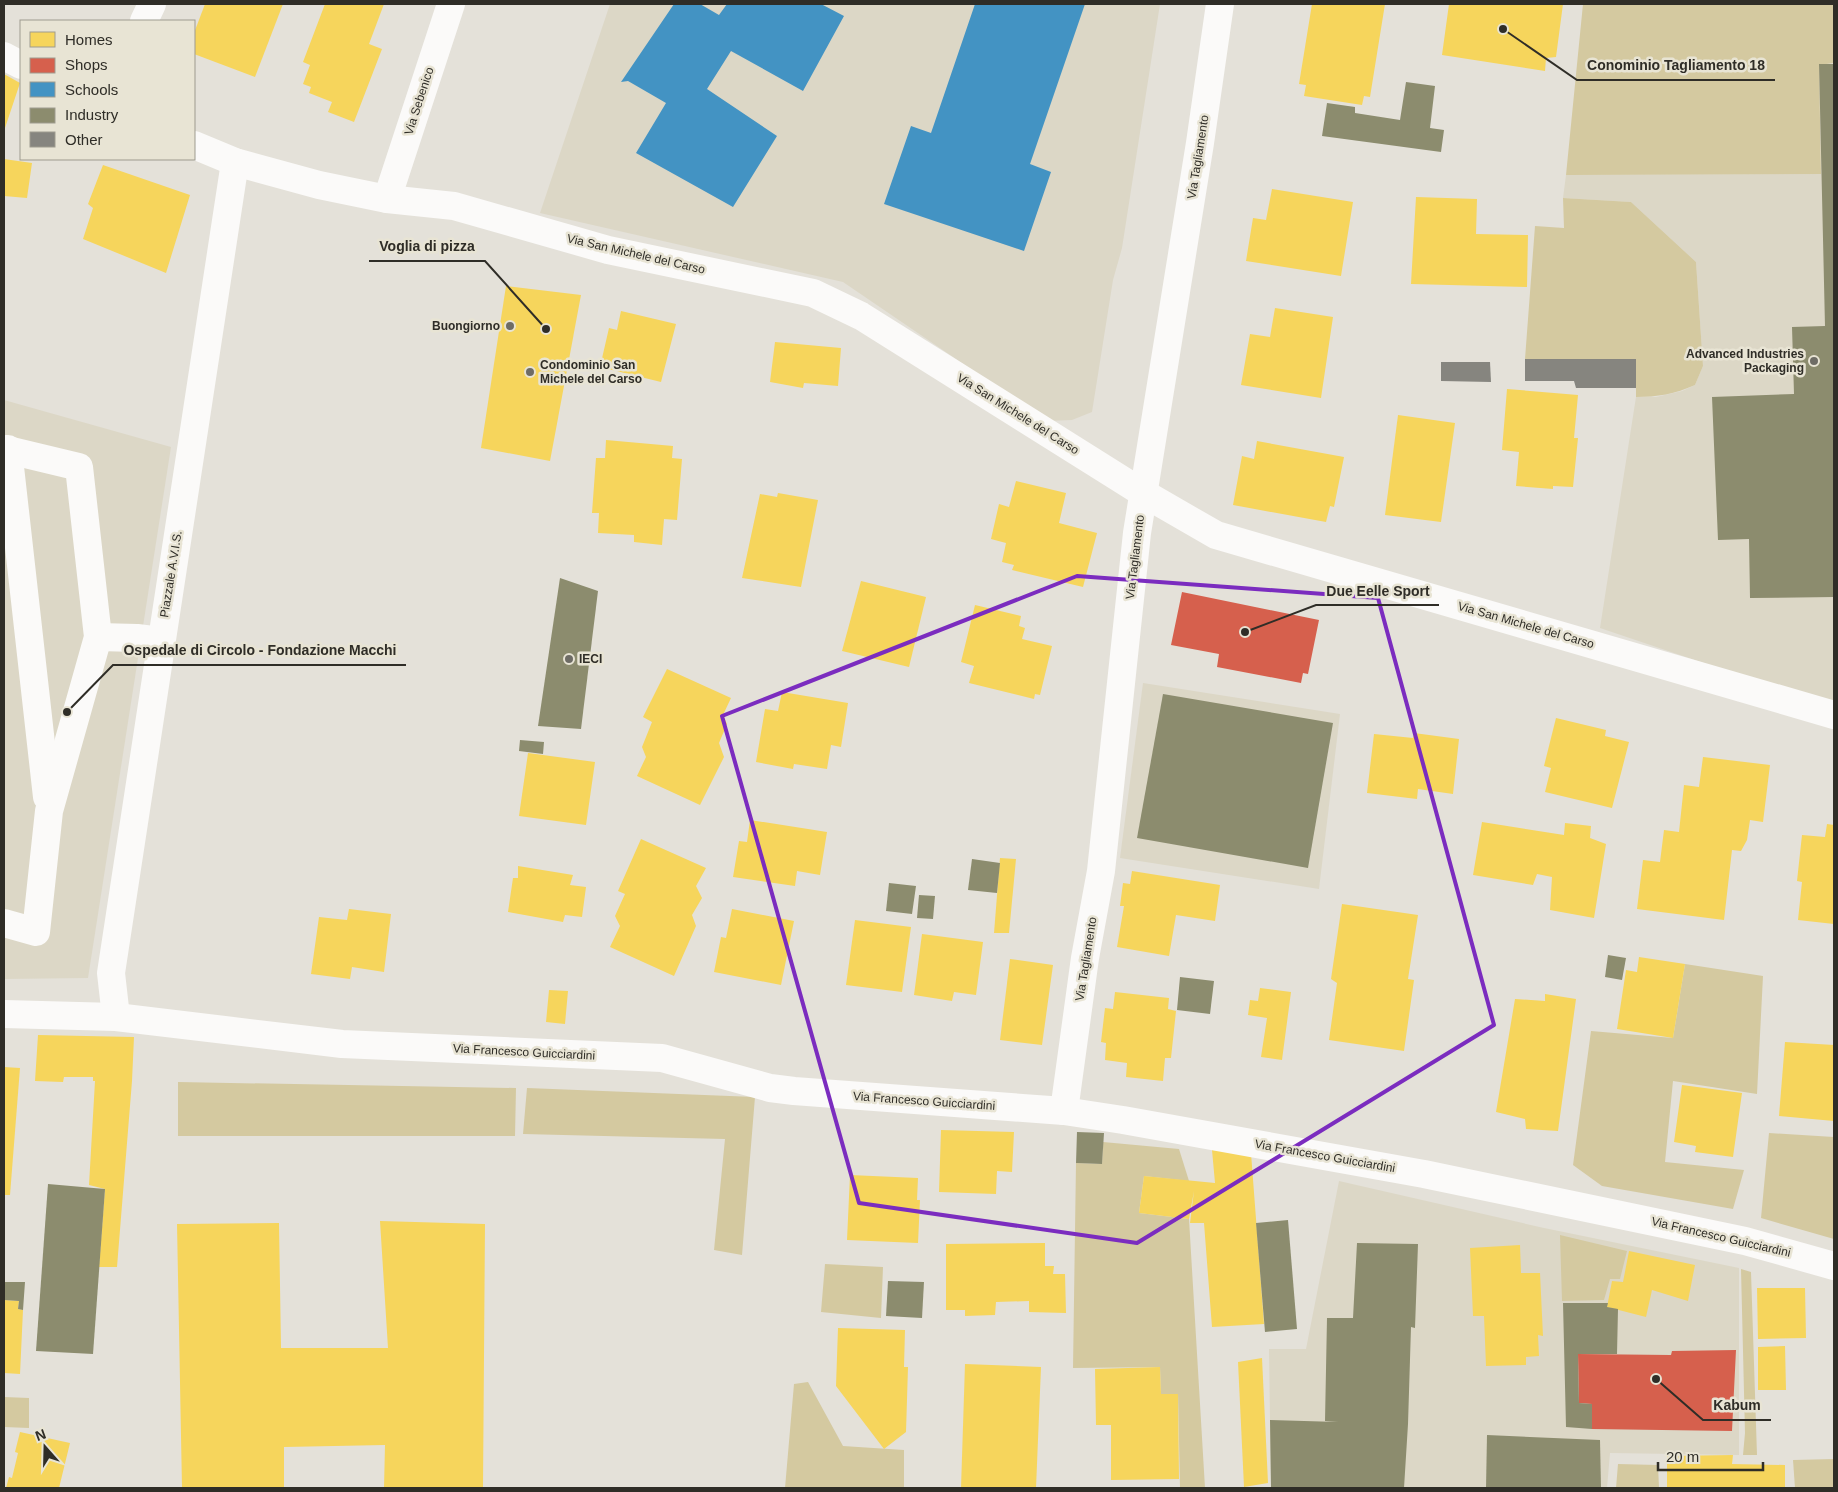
<svg xmlns="http://www.w3.org/2000/svg" width="1838" height="1492" viewBox="0 0 1838 1492" font-family="Arial,sans-serif">
<rect width="100%" height="100%" fill="#e4e1d9"/>
<g fill="#dcd7c6">
<polygon points="610,4 1160,4 1122,248 1113,280 1092,412 1072,420 1047,421 843,282 540,213"/>
<polygon points="1819,64 1834,64 1834,707 1600,628 1636,397 1656,397 1682,391 1695,385 1703,366 1696,262 1631,202 1563,198 1566,175 1821,174"/>
<polygon points="4,400 171,447 88,978 4,979"/>
<polygon points="1143,683 1340,714 1319,889 1120,858"/>
<polygon points="1339,1181 1544,1228 1739,1268 1739,1455 1610,1453 1607,1488 1271,1488 1269,1349 1306,1349"/>
</g>
<g fill="#d4c9a0">
<polygon points="1583,4 1834,4 1834,63 1819,65 1821,174 1566,175"/>
<path d="M1563 198 1631 202 1696 262 1703 366 1695 385C1675 394 1657 397 1636 397V359H1525L1535 226 1564 228Z"/>
<polygon points="1685,964 1763,976 1757,1094 1673,1081 1665,1162 1744,1170 1733,1209 1602,1186 1573,1165 1591,1031 1673,1038"/>
<polygon points="178,1082 516,1088 515,1136 178,1136"/>
<polygon points="527,1088 755,1097 742,1255 714,1250 725,1139 523,1134"/>
<polygon points="1769,1133 1834,1137 1834,1239 1761,1218"/>
<polygon points="1103,1142 1179,1149 1189,1181 1144,1176 1139,1213 1189,1219 1205,1488 1180,1488 1178,1394 1161,1394 1160,1367 1073,1368 1076,1163 1102,1164"/>
<polygon points="1560,1235 1627,1251 1620,1279 1610,1279 1604,1300 1562,1301"/>
<polygon points="825,1264 883,1267 881,1318 821,1312"/>
<polygon points="1741,1269 1751,1272 1757,1455 1743,1455 1745,1433"/>
<polygon points="808,1382 843,1446 904,1450 904,1488 785,1488 794,1384"/>
<polygon points="4,1397 29,1398 29,1428 4,1427"/>
<polygon points="1834,1459 1834,1488 1795,1488 1793,1460"/>
<polygon points="1618,1464 1658,1465 1659,1488 1616,1488"/>
</g>
<g fill="#f6d55c">
<polygon points="205,4 283,4 255,77 194,54 194,33"/>
<polygon points="325,4 384,4 369,44 382,49 354,122 328,112 332,102 309,93 311,87 303,84 310,65 303,62"/>
<polygon points="1312,4 1385,4 1370,97 1364,96 1362,105 1304,96 1306,85 1299,84"/>
<polygon points="1449,4 1563,4 1556,57 1546,58 1545,71 1442,55"/>
<polygon points="4,74 20,83 4,131"/>
<polygon points="4,159 32,163 27,198 4,196"/>
<polygon points="103,165 190,195 166,273 83,239 93,208 88,204"/>
<polygon points="1272,189 1353,202 1341,276 1246,261 1253,218 1266,220"/>
<polygon points="1416,197 1477,199 1476,234 1528,235 1527,287 1411,284"/>
<polygon points="506,286 581,295 550,461 481,448"/>
<polygon points="1275,308 1333,317 1321,398 1241,385 1250,334 1270,337"/>
<polygon points="621,311 676,324 661,382 600,367 609,328 617,330"/>
<polygon points="775,342 841,348 838,386 804,383 803,388 770,382"/>
<polygon points="1507,389 1578,395 1574,438 1578,438 1573,487 1553,486 1553,489 1516,486 1519,452 1502,450"/>
<polygon points="1398,415 1455,423 1441,522 1385,515"/>
<polygon points="606,440 673,446 672,458 682,459 677,520 664,519 662,545 634,542 634,535 598,533 599,513 592,513 596,458 605,458"/>
<polygon points="1257,441 1344,457 1334,507 1330,506 1326,522 1233,505 1242,456 1254,459"/>
<polygon points="1016,481 1066,493 1059,523 1097,533 1083,587 1012,570 1014,565 1002,562 1006,543 991,539 999,504 1009,507"/>
<polygon points="778,493 818,500 801,587 742,578 760,494 777,497"/>
<polygon points="861,581 926,597 909,667 842,651"/>
<polygon points="975,605 1021,616 1019,626 1025,628 1022,639 1052,646 1040,695 1035,694 1034,699 969,683 974,666 961,662"/>
<polygon points="667,669 731,698 723,715 727,724 719,743 724,757 700,805 637,776 646,757 642,747 652,722 643,717"/>
<polygon points="782,692 848,703 841,747 831,745 827,769 794,764 793,769 756,762 765,709 778,711"/>
<polygon points="1556,718 1606,730 1605,736 1629,742 1612,808 1545,792 1551,768 1544,766"/>
<polygon points="1414,733 1459,739 1453,794 1418,789 1417,799 1367,793 1374,734 1413,738"/>
<polygon points="528,753 595,762 586,825 519,816"/>
<polygon points="1703,757 1770,765 1763,822 1750,820 1747,840 1741,851 1732,850 1724,920 1637,909 1643,860 1660,862 1664,830 1679,832 1684,785 1699,787"/>
<polygon points="750,820 827,832 820,875 797,871 795,886 733,877 739,841 747,842"/>
<polygon points="1482,822 1564,835 1565,823 1591,826 1590,838 1606,844 1594,918 1550,910 1552,877 1537,874 1533,885 1473,875"/>
<polygon points="1827,824 1834,825 1834,924 1798,920 1802,882 1797,881 1802,835 1825,837"/>
<polygon points="641,839 706,868 696,886 702,898 692,915 696,926 674,976 610,947 620,926 615,916 625,894 618,891"/>
<polygon points="1000,858 1016,859 1009,933 994,933"/>
<polygon points="518,866 573,875 570,885 586,887 582,917 565,915 563,922 508,912 513,878 518,878"/>
<polygon points="1132,871 1220,885 1215,921 1176,915 1169,956 1117,947 1124,906 1120,906 1123,883 1130,884"/>
<polygon points="1342,904 1418,915 1408,979 1414,980 1404,1051 1329,1040 1337,983 1331,979"/>
<polygon points="349,909 391,914 384,972 352,967 350,979 311,974 319,917 347,920"/>
<polygon points="732,909 794,921 781,985 714,972 721,937 726,938"/>
<polygon points="855,920 911,927 902,992 846,985"/>
<polygon points="922,934 983,942 976,995 954,992 952,1001 914,995"/>
<polygon points="1639,957 1685,964 1673,1038 1617,1029 1626,970 1637,972"/>
<polygon points="1010,959 1053,965 1042,1045 1000,1040"/>
<polygon points="1260,988 1291,992 1282,1060 1261,1057 1267,1018 1248,1015 1250,1000 1258,1001"/>
<polygon points="549,990 568,991 565,1024 546,1022"/>
<polygon points="1115,992 1169,998 1168,1009 1176,1011 1171,1058 1165,1058 1163,1081 1126,1077 1127,1063 1105,1060 1106,1043 1101,1042 1105,1008 1113,1009"/>
<polygon points="1545,994 1576,999 1558,1131 1526,1129 1525,1119 1496,1112 1515,999 1545,1001"/>
<polygon points="38,1035 134,1037 132,1081 117,1267 99,1267 105,1189 89,1185 95,1081 93,1081 93,1077 64,1077 63,1082 35,1081"/>
<polygon points="1785,1042 1834,1045 1834,1121 1779,1116"/>
<polygon points="4,1067 20,1068 10,1195 4,1195"/>
<polygon points="1682,1085 1742,1093 1733,1157 1695,1152 1696,1146 1674,1142"/>
<polygon points="941,1130 1014,1132 1012,1172 997,1171 996,1194 939,1192"/>
<polygon points="1212,1150 1251,1153 1264,1324 1212,1327 1204,1223 1190,1223 1194,1191 1189,1219 1139,1213 1144,1176 1215,1183"/>
<polygon points="850,1175 918,1178 917,1200 920,1200 918,1243 847,1240"/>
<polygon points="380,1221 485,1224 483,1488 384,1488 385,1445 284,1447 284,1488 182,1488 177,1224 279,1223 281,1348 388,1348"/>
<polygon points="1045,1243 1045,1266 1054,1266 1053,1274 1065,1274 1066,1313 1029,1312 1029,1301 996,1302 995,1315 965,1316 965,1310 946,1310 946,1244"/>
<polygon points="1520,1245 1521,1273 1540,1273 1543,1336 1538,1335 1539,1356 1526,1357 1526,1365 1486,1366 1484,1316 1473,1316 1470,1248"/>
<polygon points="1629,1251 1695,1265 1688,1301 1652,1290 1646,1317 1607,1307 1612,1281 1623,1282"/>
<polygon points="1757,1288 1805,1288 1806,1338 1758,1339"/>
<polygon points="4,1300 19,1301 18,1309 23,1310 20,1374 4,1373"/>
<polygon points="838,1328 905,1330 904,1367 908,1367 906,1432 884,1449 836,1386"/>
<polygon points="1785,1346 1786,1390 1758,1390 1758,1347"/>
<polygon points="1262,1358 1268,1483 1244,1487 1238,1362"/>
<polygon points="965,1364 1041,1367 1036,1488 961,1488"/>
<polygon points="1160,1367 1161,1394 1178,1394 1179,1479 1111,1480 1111,1425 1096,1425 1095,1369"/>
<polygon points="20,1432 70,1443 59,1488 6,1488 9,1477 12,1478 18,1453 15,1452"/>
<polygon points="1733,1455 1732,1464 1785,1465 1785,1488 1667,1488 1667,1456"/>
</g>
<g fill="#d6604d">
<polygon points="1182,592 1319,620 1308,674 1303,673 1301,683 1217,667 1219,654 1171,645"/>
<polygon points="1736,1350 1732,1431 1592,1429 1592,1404 1579,1403 1578,1354 1671,1355 1672,1351"/>
</g>
<g fill="#4393c3">
<polygon points="674,4 700,4 719,15 727,4 821,4 844,16 803,91 731,51 707,89 777,136 733,207 636,153 666,103 628,81 621,82"/>
<polygon points="975,4 1085,4 1030,164 1051,172 1024,251 884,204 911,126 931,133"/>
</g>
<g fill="#8c8c6e">
<polygon points="1819,64 1834,64 1834,597 1750,598 1749,539 1718,540 1712,397 1794,394 1792,327 1825,326"/>
<polygon points="1406,82 1435,86 1430,128 1444,130 1441,152 1322,136 1327,103 1355,107 1355,113 1400,120"/>
<polygon points="560,578 598,591 581,729 538,726"/>
<polygon points="1163,694 1333,723 1308,868 1137,838"/>
<polygon points="520,740 544,742 543,754 519,751"/>
<polygon points="972,859 1000,863 997,893 968,890"/>
<polygon points="889,883 916,886 912,914 886,911"/>
<polygon points="919,895 935,896 933,919 917,918"/>
<polygon points="1608,955 1626,958 1622,980 1605,977"/>
<polygon points="1180,977 1214,981 1210,1014 1177,1010"/>
<polygon points="1077,1132 1104,1133 1102,1164 1076,1163"/>
<polygon points="48,1184 105,1189 93,1354 36,1351"/>
<polygon points="1288,1220 1297,1329 1265,1332 1256,1223"/>
<polygon points="1357,1243 1418,1244 1415,1328 1411,1327 1408,1424 1404,1488 1271,1488 1270,1420 1338,1422 1325,1421 1327,1318 1353,1318"/>
<polygon points="888,1281 924,1282 922,1318 886,1316"/>
<polygon points="4,1282 25,1282 23,1310 18,1309 19,1301 4,1300"/>
<polygon points="1563,1303 1608,1303 1607,1307 1618,1309 1617,1354 1578,1354 1579,1403 1592,1404 1592,1429 1566,1427"/>
<polygon points="1487,1435 1600,1440 1601,1488 1486,1488"/>
</g>
<g fill="#86857f">
<polygon points="1525,359 1636,359 1636,388 1576,388 1574,381 1525,381"/>
<polygon points="1441,362 1490,362 1491,382 1441,381"/>
</g>
<g fill="none" stroke-linecap="round" stroke-linejoin="round">
<g stroke="#fbfaf9" stroke-width="28">
<polyline points="144,21 152,4"/>
<polyline points="4,56 21,65"/>
<polyline points="194,145 235,162 319,185 387,199 454,206 608,250 813,293 861,316 1143,493 1216,535 1834,715"/>
<polyline points="387,199 451,4"/>
<polyline points="4,449 79,467 98,637 49,811 36,932 4,923"/>
<polyline points="8,449 47,797"/>
<polyline points="98,637 137,638 161,641"/>
<polyline points="4,1014 116,1017 342,1044 662,1058 770,1088 794,1091 1064,1111 1123,1120 1424,1174 1745,1241 1834,1266"/>
<polyline points="116,1017 111,973 235,162"/>
<polyline points="1064,1111 1085,958 1101,871 1137,533 1200,143 1220,4"/>
</g>
</g>
<path fill="none" stroke="#7b2cbf" stroke-width="4" stroke-linejoin="round" d="M1077 576 1378 598 1494 1025 1137 1243 859 1203 722 716Z"/>
<g fill="#6e6c65" stroke="#e8e4d4" stroke-width="2">
<circle cx="510" cy="326" r="5"/>
<circle cx="1814" cy="361" r="5"/>
<circle cx="530" cy="372" r="5"/>
<circle cx="569" cy="659" r="5"/>
</g>
<g text-anchor="middle" stroke-width="5" stroke-linejoin="round" paint-order="stroke">
<g font-size="12" fill="#2f2d27" stroke="#e8e4d4">
<text transform="translate(419 101) rotate(-72)" y="4">Via Sebenico</text>
<text transform="translate(1198 157) rotate(-81)" y="4">Via Tagliamento</text>
<text transform="translate(636 254) rotate(13)" y="4">Via San Michele del Carso</text>
<text transform="translate(1018 414) rotate(32)" y="4">Via San Michele del Carso</text>
<text transform="translate(1135 557) rotate(-83)" y="4">Via Tagliamento</text>
<text transform="translate(171 574) rotate(-81)" y="4">Piazzale A.V.I.S.</text>
<text transform="translate(1526 625) rotate(16)" y="4">Via San Michele del Carso</text>
<text transform="translate(1086 959) rotate(-81)" y="4">Via Tagliamento</text>
<text transform="translate(524 1052) rotate(3)" y="4">Via Francesco Guicciardini</text>
<text transform="translate(924 1101) rotate(4)" y="4">Via Francesco Guicciardini</text>
<text transform="translate(1325 1156) rotate(10)" y="4">Via Francesco Guicciardini</text>
<text transform="translate(1721 1237) rotate(13)" y="4">Via Francesco Guicciardini</text>
</g>
<g font-size="12" font-weight="bold" fill="#2f2d27" stroke="#e8e4d4" text-anchor="end">
<text x="500" y="330">Buongiorno</text>
<text x="1804" y="358">Advanced Industries<tspan x="1804" dy="14">Packaging</tspan></text>
<text x="540" y="369" text-anchor="start">Condominio San<tspan x="540" dy="14">Michele del Carso</tspan></text>
<text x="579" y="663" text-anchor="start">IECI</text>
</g>
</g>
<path fill="none" stroke="#2f2d27" stroke-width="2" d="M1503 29L1577 80H1775M546 329L485 261H369M1245 632L1316 605H1439M67 712L113 665H406M1656 1379L1703 1420H1771"/>
<g fill="#2f2d27" stroke="#e8e4d4" stroke-width="2">
<circle cx="1503" cy="29" r="5"/>
<circle cx="546" cy="329" r="5"/>
<circle cx="1245" cy="632" r="5"/>
<circle cx="67" cy="712" r="5"/>
<circle cx="1656" cy="1379" r="5"/>
</g>
<g font-size="14" text-anchor="middle" font-weight="bold" fill="#2f2d27" stroke="#e8e4d4" stroke-width="5" stroke-linejoin="round" paint-order="stroke">
<text x="1676" y="70">Conominio Tagliamento 18</text>
<text x="427" y="251">Voglia di pizza</text>
<text x="1378" y="596">Due Eelle Sport</text>
<text x="260" y="655">Ospedale di Circolo - Fondazione Macchi</text>
<text x="1737" y="1410">Kabum</text>
</g>
<rect width="1838" height="1492" fill="none" stroke="#2f2d27" stroke-width="10"/>
<rect x="20" y="20" width="175" height="140" fill="#e8e4d4" stroke="#9e9b8f"/>
<rect x="30" y="32" width="25" height="15" fill="#f6d55c" stroke="#9e9b8f"/>
<text x="65" y="45" font-size="15" fill="#2f2d27">Homes</text>
<rect x="30" y="58" width="25" height="15" fill="#d6604d" stroke="#9e9b8f"/>
<text x="65" y="70" font-size="15" fill="#2f2d27">Shops</text>
<rect x="30" y="82" width="25" height="15" fill="#4393c3" stroke="#9e9b8f"/>
<text x="65" y="95" font-size="15" fill="#2f2d27">Schools</text>
<rect x="30" y="108" width="25" height="15" fill="#8c8c6e" stroke="#9e9b8f"/>
<text x="65" y="120" font-size="15" fill="#2f2d27">Industry</text>
<rect x="30" y="132" width="25" height="15" fill="#86857f" stroke="#9e9b8f"/>
<text x="65" y="145" font-size="15" fill="#2f2d27">Other</text>
<g transform="translate(45 1447) rotate(340)" stroke="#e8e4d4" stroke-width="4" paint-order="stroke">
<path d="M0-4L9 19L0 12L-9 19Z" fill="#2f2d27"/>
<text y="-8" font-size="14" font-weight="bold" text-anchor="middle" fill="#2f2d27">N</text>
</g>
<path d="M1658 1462v8h105v-8" fill="none" stroke="#2f2d27" stroke-width="2.5"/>
<text x="1666" y="1462" font-size="15" fill="#2f2d27" stroke="#e8e4d4" stroke-width="4" paint-order="stroke">20 m</text>
</svg>
